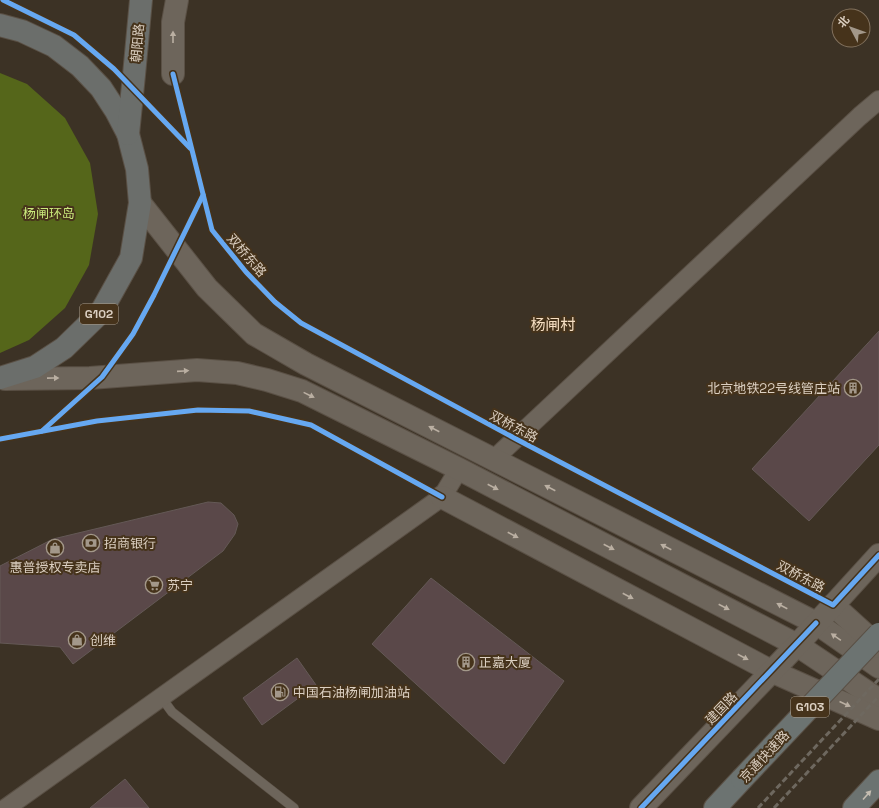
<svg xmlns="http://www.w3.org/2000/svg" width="879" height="808" viewBox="0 0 879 808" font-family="'Space Grotesk','Noto Sans SC',sans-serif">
<rect width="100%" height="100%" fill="#3c3225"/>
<polygon fill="#55661a" points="0,73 27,84 65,118 90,163 98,214 89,265 65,308 29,340 0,353"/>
<g fill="#5a4849" stroke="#645956">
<polygon points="879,331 879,445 809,521 752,469"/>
<polygon points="208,502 221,503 234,515 238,524 235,534 223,551 73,664 60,647 0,643 0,566 53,539"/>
<polygon points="431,578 564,681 504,764 372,644"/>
<polygon points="297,658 316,685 262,725 243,698"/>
<polygon points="125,779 149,808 90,808"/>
</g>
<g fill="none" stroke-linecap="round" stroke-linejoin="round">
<defs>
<polyline id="service" points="161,697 172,712 294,808"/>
<g id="minor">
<polyline points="494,459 860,116 879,100"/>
<polyline points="6,808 442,497 459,469"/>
</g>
<g id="tertiary">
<polyline points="173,74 173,22 177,0"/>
<polyline points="140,203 207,288 254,334 306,364 816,623 879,667"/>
<polyline points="5,379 90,378 197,370 237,373 267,380 302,391 459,469 797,645 879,700"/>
<polyline points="442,497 771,671 879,719"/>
<polyline points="833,605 879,647"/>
</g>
<polyline id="secondary" points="641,808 797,645 879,555"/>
<g id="trunk">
<polyline points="0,25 22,31 54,46 80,66 101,88 116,111 128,134 137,169 140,203 131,258 101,312 64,348 35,367 0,378"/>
<polyline points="128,134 134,75 141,0"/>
</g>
<g id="motorway">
<polyline points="715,808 742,779"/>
<polyline points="854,808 879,781"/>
</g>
</defs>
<use href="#service" stroke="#5a5045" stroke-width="10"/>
<use href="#minor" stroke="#5a5045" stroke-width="20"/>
<use href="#tertiary" stroke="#5a5045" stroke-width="24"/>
<use href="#secondary" stroke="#5a5045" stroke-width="24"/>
<use href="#trunk" stroke="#5a5045" stroke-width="24"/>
<use href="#motorway" stroke="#5a5045" stroke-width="24"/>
<use href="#service" stroke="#6d655b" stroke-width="9"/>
<use href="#minor" stroke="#6d655b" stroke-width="18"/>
<use href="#tertiary" stroke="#6d655b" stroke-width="22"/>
<use href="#secondary" stroke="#6d655b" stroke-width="22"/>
<use href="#trunk" stroke="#6b6e6b" stroke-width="22"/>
<use href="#motorway" stroke="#6c7371" stroke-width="22"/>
<g stroke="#6e685f" stroke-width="3" stroke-dasharray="6 3" stroke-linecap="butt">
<polyline points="758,808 879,679"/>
<polyline points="774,808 879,696"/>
</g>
<defs>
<polyline id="motorway-bridge" points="742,779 879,634"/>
</defs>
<use href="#motorway-bridge" stroke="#5a5045" stroke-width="24" stroke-linecap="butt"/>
<use href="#motorway-bridge" stroke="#6c7371" stroke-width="22"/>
<defs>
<g id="cycleway">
<polyline points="3,0 74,35 114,69 190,148"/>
<polyline points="173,74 212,230 246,272 275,302 301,323 516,439 833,605 879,555"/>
<polyline points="42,431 102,377 133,334 154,295 203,195"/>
<polyline points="0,439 97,421 198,410 249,411 311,425 442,497"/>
<polyline points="641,808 816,623"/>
</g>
</defs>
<use href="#cycleway" stroke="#46331b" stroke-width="8"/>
<use href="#cycleway" stroke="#66a8f1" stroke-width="5"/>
</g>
<defs><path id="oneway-solid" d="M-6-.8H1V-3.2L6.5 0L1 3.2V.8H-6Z"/></defs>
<g fill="#baafa2">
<use href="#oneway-solid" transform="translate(173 37) rotate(-90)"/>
<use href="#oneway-solid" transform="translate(183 371) rotate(-4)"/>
<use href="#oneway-solid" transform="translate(53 378) rotate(-1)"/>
<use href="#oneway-solid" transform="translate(309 395) rotate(26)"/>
<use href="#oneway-solid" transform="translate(434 429) rotate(-153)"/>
<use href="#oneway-solid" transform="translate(493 487) rotate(27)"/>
<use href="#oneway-solid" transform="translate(550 488) rotate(-153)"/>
<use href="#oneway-solid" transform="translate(513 535) rotate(28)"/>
<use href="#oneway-solid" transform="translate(609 547) rotate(27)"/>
<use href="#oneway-solid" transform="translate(666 547) rotate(-153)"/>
<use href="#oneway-solid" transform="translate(628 596) rotate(28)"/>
<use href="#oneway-solid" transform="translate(782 606) rotate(-153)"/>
<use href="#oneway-solid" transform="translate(724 607) rotate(27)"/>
<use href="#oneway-solid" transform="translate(836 637) rotate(-145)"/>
<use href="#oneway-solid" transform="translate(743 657) rotate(28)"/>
<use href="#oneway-solid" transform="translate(845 704) rotate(24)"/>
</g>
<use fill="#c5bdb1" href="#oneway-solid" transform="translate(867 795) rotate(-48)"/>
<defs>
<symbol id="building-ring" viewBox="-11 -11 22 22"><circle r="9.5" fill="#46331b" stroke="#a3988a" stroke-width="1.5"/><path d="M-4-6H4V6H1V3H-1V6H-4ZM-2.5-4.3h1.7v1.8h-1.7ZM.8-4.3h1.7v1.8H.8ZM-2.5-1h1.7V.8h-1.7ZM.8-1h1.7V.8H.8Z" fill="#a3988a"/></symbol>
<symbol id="bank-ring" viewBox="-11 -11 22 22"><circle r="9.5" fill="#46331b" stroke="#a3988a" stroke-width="1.5"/><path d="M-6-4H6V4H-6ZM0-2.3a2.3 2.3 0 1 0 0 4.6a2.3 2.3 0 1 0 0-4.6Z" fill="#a3988a"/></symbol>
<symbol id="shop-ring" viewBox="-11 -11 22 22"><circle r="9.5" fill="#46331b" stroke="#a3988a" stroke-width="1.5"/><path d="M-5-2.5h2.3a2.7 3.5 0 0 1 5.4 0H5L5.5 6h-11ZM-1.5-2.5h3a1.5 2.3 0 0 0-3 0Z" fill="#a3988a"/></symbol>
<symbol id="supermarket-ring" viewBox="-11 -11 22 22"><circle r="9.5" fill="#46331b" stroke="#a3988a" stroke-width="1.5"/><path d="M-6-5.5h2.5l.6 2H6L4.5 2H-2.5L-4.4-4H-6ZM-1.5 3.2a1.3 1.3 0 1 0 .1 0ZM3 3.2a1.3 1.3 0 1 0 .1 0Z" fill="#a3988a"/></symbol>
<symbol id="fuel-ring" viewBox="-11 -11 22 22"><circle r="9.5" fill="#46331b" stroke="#a3988a" stroke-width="1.5"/><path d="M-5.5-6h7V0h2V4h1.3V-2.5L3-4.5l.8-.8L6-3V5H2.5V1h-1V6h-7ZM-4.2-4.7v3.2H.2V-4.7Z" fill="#a3988a"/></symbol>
</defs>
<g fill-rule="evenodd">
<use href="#building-ring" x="843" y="378" width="20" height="20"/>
<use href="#bank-ring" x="81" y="533" width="20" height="20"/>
<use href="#shop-ring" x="45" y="538" width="20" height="20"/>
<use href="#supermarket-ring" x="144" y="575" width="20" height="20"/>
<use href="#shop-ring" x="67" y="630" width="20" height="20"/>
<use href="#building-ring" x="456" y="652" width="20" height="20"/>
<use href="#fuel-ring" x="270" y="682" width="20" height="20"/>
</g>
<g text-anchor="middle" stroke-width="4" stroke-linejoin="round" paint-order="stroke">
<g fill="#46331b" stroke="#aea08f" stroke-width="1">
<rect x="80" y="304" width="38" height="20" rx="3"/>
<rect x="791" y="697" width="38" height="20" rx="3"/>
</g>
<g font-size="12" font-weight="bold" fill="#dbcfc1">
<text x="99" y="318">G102</text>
<text x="810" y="711">G103</text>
</g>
<g font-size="13" fill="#dbcfc1" stroke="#46331b">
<text transform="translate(137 43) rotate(-85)" y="5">朝阳路</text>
<text transform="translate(247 255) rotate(49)" y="5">双桥东路</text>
<text transform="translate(514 426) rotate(28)" y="5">双桥东路</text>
<text transform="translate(801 576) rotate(28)" y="5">双桥东路</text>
<text transform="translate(721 708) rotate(-46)" y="5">建国路</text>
<text transform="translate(764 756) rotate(-47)" y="5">京通快速路</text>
</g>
<g font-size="13" fill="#caea7c" stroke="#46331b">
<text x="49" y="218">杨闸环岛</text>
</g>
<g font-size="13" fill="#dbcfc1" stroke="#46331b" text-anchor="start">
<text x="840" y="393" text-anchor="end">北京地铁22号线管庄站</text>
<text x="104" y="548">招商银行</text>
<text x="55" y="572" text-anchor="middle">惠普授权专卖店</text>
<text x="167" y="590">苏宁</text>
<text x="90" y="645">创维</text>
<text x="479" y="667">正嘉大厦</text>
<text x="293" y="697">中国石油杨闸加油站</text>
</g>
<g font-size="15" fill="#f6dfc3" stroke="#46331b">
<text x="553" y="330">杨闸村</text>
</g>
</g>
<g transform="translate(851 28) rotate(311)"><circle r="19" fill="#46331b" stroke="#82715d"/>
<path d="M0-3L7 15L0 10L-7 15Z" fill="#a3988a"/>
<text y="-6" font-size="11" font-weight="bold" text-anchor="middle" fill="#dbcfc1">北</text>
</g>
</svg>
